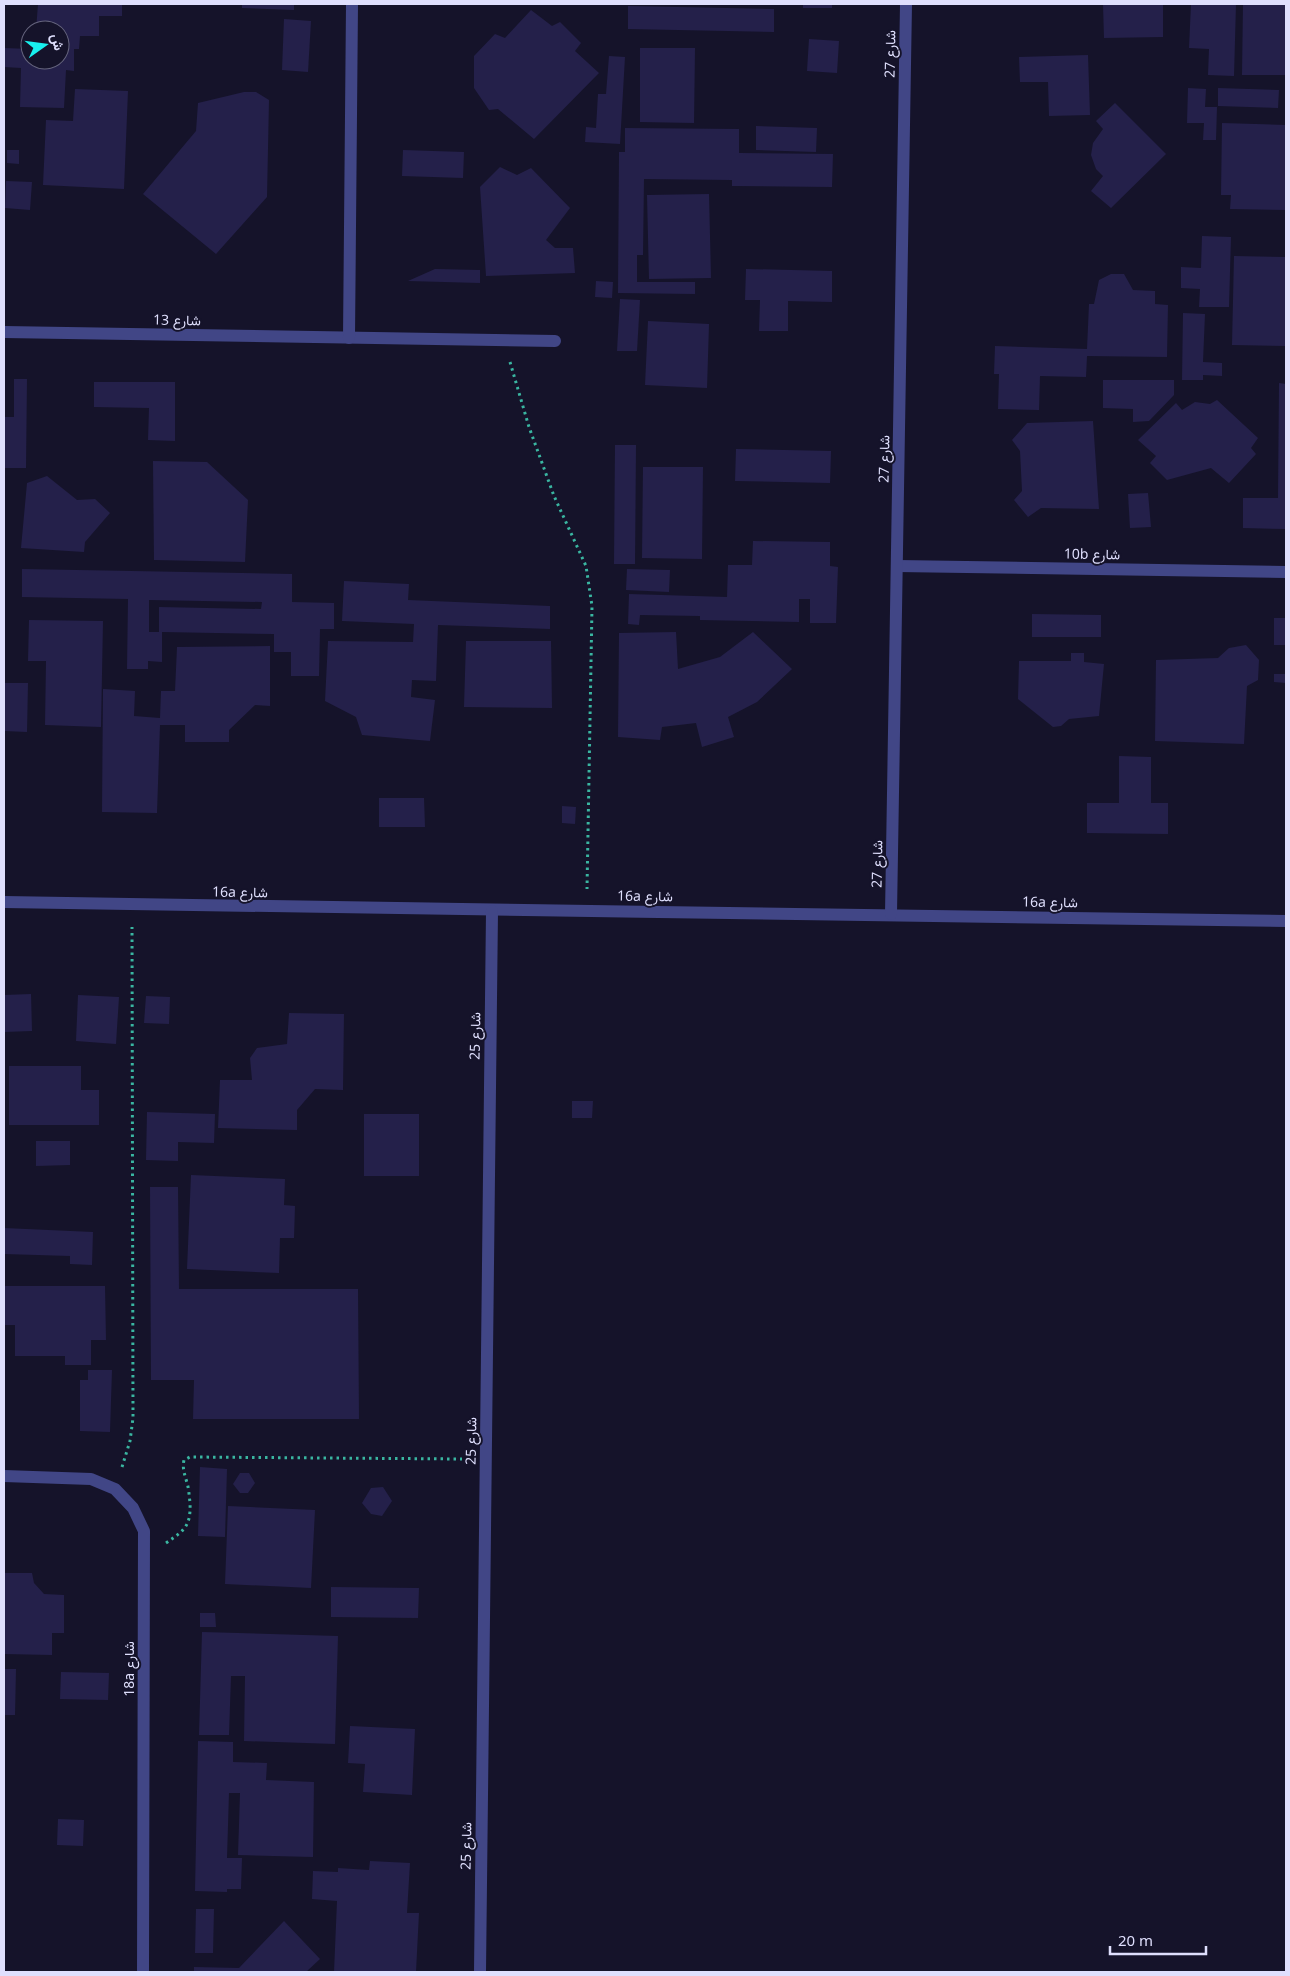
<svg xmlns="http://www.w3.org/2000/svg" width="1290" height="1976" viewBox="0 0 1290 1976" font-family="'Noto Sans',Vazirmatn,sans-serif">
<rect width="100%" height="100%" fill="#15132a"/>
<g fill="#24204a" fill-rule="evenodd">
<polygon points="38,4 122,4 122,16 99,16 99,36 80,36 79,49 74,49 74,71 66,70 64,108 20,107 21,68 4,67 4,48 30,49 30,60 60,60 60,30 36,30"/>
<polygon points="242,4 294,4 294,10 242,8"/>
<rect x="803" y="4" width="29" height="4"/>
<polygon points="1103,4 1163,4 1163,37 1104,38"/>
<polygon points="1191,4 1236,4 1234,76 1208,75 1209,49 1189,48"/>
<polygon points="1243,4 1286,4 1286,75 1242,75"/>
<polygon points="628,6 774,9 774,32 628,29"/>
<polygon points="531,10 552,26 560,22 581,43 575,51 599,73 534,139 498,109 489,110 474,88 474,56 495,34 505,38"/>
<polygon points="284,19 311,21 308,72 282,70"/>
<polygon points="809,39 839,41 837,73 807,71"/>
<polygon points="640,48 695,48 694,123 640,122"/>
<polygon points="1088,55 1090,115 1049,116 1048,82 1020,82 1019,57"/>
<polygon points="609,56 625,57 620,144 585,142 586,127 596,128 598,94 606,94"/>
<polygon points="1188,88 1206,89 1205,107 1217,107 1216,140 1203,140 1204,123 1187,123"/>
<polygon points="1218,88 1279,90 1278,108 1218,106"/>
<polygon points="75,89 128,91 124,189 43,185 46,120 73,121"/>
<polygon points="244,92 256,92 269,100 267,197 216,254 143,194 196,131 198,103"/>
<polygon points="1115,103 1166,154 1111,208 1091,191 1103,176 1096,169 1091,155 1093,143 1103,129 1096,121"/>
<polygon points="1222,123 1286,125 1286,210 1230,209 1231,195 1221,195"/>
<polygon points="756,126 817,128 816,152 756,150"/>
<polygon points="625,128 739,129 739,153 833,154 832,187 732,186 732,180 644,179 643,255 637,255 637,282 695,282 695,294 618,293 619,152 625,152"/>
<polygon points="7,150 19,150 19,164 7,163"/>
<polygon points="403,150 464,152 463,178 402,176"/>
<polygon points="500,167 517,175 531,168 570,208 546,240 555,248 573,248 575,273 486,276 480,187"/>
<polygon points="6,181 32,182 30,210 5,208"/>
<polygon points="709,194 711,278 649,279 647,195"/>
<polygon points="1202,236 1231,237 1229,307 1199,307 1200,289 1181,288 1181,267 1201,268"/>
<polygon points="1234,256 1286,257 1286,346 1232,345"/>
<polygon points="435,269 480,270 480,283 408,281"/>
<polygon points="746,269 832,271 832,302 788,301 788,331 759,331 760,300 745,300"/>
<polygon points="1111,274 1124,274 1133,290 1155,291 1155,304 1168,305 1167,357 1087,356 1086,377 1040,376 1039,410 998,409 999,374 994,374 995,346 1087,349 1089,304 1094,304 1099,280"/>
<polygon points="596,281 613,282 612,298 595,297"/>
<polygon points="620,299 640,300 637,351 617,351"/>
<polygon points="1183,313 1205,314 1203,362 1222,363 1222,376 1203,375 1203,380 1182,380"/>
<polygon points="648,321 709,324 707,388 645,385"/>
<polygon points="14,379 27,379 26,468 4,468 4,417 14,417"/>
<polygon points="1103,380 1174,380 1174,395 1149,421 1133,422 1133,409 1103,408"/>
<polygon points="94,382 175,382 175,441 148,440 149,408 94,407"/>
<polygon points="1279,383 1286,384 1286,529 1243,528 1243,498 1278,498"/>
<polygon points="1217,400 1258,438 1251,448 1256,454 1229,483 1211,468 1167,480 1150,463 1156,456 1138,440 1176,403 1182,410 1195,402 1210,404"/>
<polygon points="1093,421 1099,509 1041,508 1028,517 1014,500 1022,491 1020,451 1012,440 1027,423"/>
<polygon points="615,445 636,445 635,564 614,564"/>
<polygon points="736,449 831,451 830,483 735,481"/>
<polygon points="153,461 207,462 248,500 245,562 154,560"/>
<polygon points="643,467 703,467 702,559 642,558"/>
<polygon points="47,476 77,500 95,499 110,513 85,542 84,552 21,548 27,483"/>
<polygon points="1148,493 1151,527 1130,528 1128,494"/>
<polygon points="753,541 830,542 830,566 838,567 836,623 810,623 810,599 799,599 799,622 700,620 700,616 640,615 639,625 628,624 629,594 727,597 728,565 752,565"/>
<path d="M22 569 292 574V602L334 603V629H320L319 676H291V652H274V634L162 632V662L148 661V669H127L128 599 22 597ZM149 600 262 602 261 609 159 607V632H149Z"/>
<polygon points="627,569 670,570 669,592 626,590"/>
<polygon points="344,581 409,584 408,600 550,606 550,629 438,625 436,681 412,680 411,697 435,700 430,741 362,735 356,717 325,701 328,641 413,642 414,624 342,621"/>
<polygon points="1032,614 1101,615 1101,637 1032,637"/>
<rect x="1274" y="618" width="12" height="27"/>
<polygon points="29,620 103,621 101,727 45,725 46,661 28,661"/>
<polygon points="676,632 678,669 720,657 753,632 792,669 757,702 728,717 734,737 702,747 696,723 662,727 660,740 618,737 619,633"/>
<polygon points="466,641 551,641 552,708 464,707"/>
<polygon points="1246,645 1259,660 1258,680 1247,686 1244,744 1155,741 1156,660 1218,658 1229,648"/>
<polygon points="270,646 270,706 255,705 229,730 229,742 185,742 185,725 160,725 157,813 102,812 103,689 135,691 134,716 160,718 161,691 175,691 177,647"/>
<polygon points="1071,653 1084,653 1084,662 1104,664 1099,716 1069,719 1061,726 1053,727 1018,699 1019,661 1071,661"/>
<polygon points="1274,674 1286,674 1286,683 1274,682"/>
<polygon points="4,683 28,683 27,732 4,731"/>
<polygon points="1119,756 1151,757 1151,803 1168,803 1168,834 1087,833 1087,803 1119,803"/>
<polygon points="379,798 424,798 425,827 379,827"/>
<polygon points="562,806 576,807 575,824 562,823"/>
<polygon points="31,994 32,1031 4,1032 4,995"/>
<polygon points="78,995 119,997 116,1044 76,1041"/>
<polygon points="146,996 170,997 169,1024 144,1023"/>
<polygon points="289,1013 344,1014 343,1090 315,1089 297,1110 297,1130 218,1128 220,1080 252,1080 250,1058 257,1048 287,1044"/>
<polygon points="9,1066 81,1066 81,1090 99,1090 99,1125 9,1125"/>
<polygon points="572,1101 593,1101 592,1118 572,1118"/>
<polygon points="147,1112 215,1114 214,1143 178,1142 178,1161 146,1160"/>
<rect x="364" y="1114" width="55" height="62"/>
<polygon points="36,1141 70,1141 70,1165 36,1166"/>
<polygon points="191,1175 285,1179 284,1205 295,1206 294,1238 280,1238 279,1273 187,1269"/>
<polygon points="150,1187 178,1187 179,1289 358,1289 359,1419 193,1419 194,1380 151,1380"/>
<polygon points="4,1228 93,1232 92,1265 70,1264 70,1256 4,1254"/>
<polygon points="4,1286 105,1286 106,1340 91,1340 91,1365 65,1365 65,1356 15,1356 15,1325 4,1325"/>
<polygon points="88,1370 112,1370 110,1432 80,1431 80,1380 88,1380"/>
<polygon points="200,1467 227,1469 225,1537 198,1536"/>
<polygon points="240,1473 249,1473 255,1483 248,1493 240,1493 233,1484"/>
<polygon points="383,1487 392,1501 382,1516 371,1514 362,1503 371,1488"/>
<polygon points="228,1506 315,1510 311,1588 225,1584"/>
<polygon points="4,1573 32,1573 34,1583 44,1594 64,1595 64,1633 52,1633 52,1655 4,1654"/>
<polygon points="331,1587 419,1588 418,1618 331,1617"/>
<polygon points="200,1613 215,1613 216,1627 200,1627"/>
<polygon points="202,1632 338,1636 335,1744 244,1741 245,1676 231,1676 229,1735 199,1735"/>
<polygon points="4,1669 16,1669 15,1715 4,1715"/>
<polygon points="61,1672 109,1673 108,1700 60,1699"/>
<polygon points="350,1726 415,1729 412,1795 363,1792 365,1764 348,1763"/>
<polygon points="198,1741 233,1742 233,1762 267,1763 266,1780 314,1782 313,1857 238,1855 240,1793 229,1793 227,1858 242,1858 241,1889 227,1889 227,1892 195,1891"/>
<polygon points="58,1819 84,1820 83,1846 57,1845"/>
<polygon points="370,1861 410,1863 407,1913 419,1913 416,1972 334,1972 337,1901 312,1899 313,1871 338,1872 338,1868 369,1870"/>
<polygon points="196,1909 214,1909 213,1953 195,1953"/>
<polygon points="284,1921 320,1959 306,1972 194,1972 194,1967 239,1968"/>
</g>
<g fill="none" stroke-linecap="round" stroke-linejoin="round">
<g stroke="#3ab6a1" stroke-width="3" stroke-dasharray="2.5 4" stroke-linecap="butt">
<polyline points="510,362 529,427 554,496 586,566 592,606 587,889"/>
<polyline points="122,1467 130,1441 133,1418 132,927"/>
<path d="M166 1543C185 1530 191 1526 190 1502 189 1496 189 1489 187 1483 185 1475 182 1469 184 1460L190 1457 462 1459"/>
</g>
<g stroke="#414686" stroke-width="12">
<polyline points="4,332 555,341"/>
<polyline points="349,338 352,4"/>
<polyline points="897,566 1286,572"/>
<path d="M4 902C431 911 859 913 1286 921"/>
<polyline points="891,914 906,4"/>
<polyline points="4,1476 91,1479 115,1489 133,1508 144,1531 143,1972"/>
<polyline points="480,1972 492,911"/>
</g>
</g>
<g text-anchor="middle" stroke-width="4" stroke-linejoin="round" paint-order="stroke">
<g font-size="14" fill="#dfdffd" stroke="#15132a">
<text transform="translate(890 54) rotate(-89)" y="5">شارع 27</text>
<text transform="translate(177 320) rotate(1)" y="5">شارع 13</text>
<text transform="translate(884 459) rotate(-89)" y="5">شارع 27</text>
<text transform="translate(1092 554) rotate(1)" y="5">10b شارع</text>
<text transform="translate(877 864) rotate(-89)" y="5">شارع 27</text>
<text transform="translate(240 892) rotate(1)" y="5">16a شارع</text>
<text transform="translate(645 896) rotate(1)" y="5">16a شارع</text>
<text transform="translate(1050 902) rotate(1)" y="5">16a شارع</text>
<text transform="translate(475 1036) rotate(-89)" y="5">شارع 25</text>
<text transform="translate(471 1441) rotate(-89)" y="5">شارع 25</text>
<text transform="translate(129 1669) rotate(-90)" y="5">18a شارع</text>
<text transform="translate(466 1846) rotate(-89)" y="5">شارع 25</text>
</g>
</g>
<rect width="1290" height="1976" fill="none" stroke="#dfdffd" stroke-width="10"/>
<g transform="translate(45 45) rotate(76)"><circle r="24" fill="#15132a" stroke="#66657e"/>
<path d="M0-4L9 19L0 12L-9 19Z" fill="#18f0ee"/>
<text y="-8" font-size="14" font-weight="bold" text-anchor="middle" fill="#dfdffd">ش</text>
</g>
<path d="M1110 1946v8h96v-8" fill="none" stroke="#dfdffd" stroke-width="2.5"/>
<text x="1118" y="1946" font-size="15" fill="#dfdffd" stroke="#15132a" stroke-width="4" paint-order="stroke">20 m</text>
</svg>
